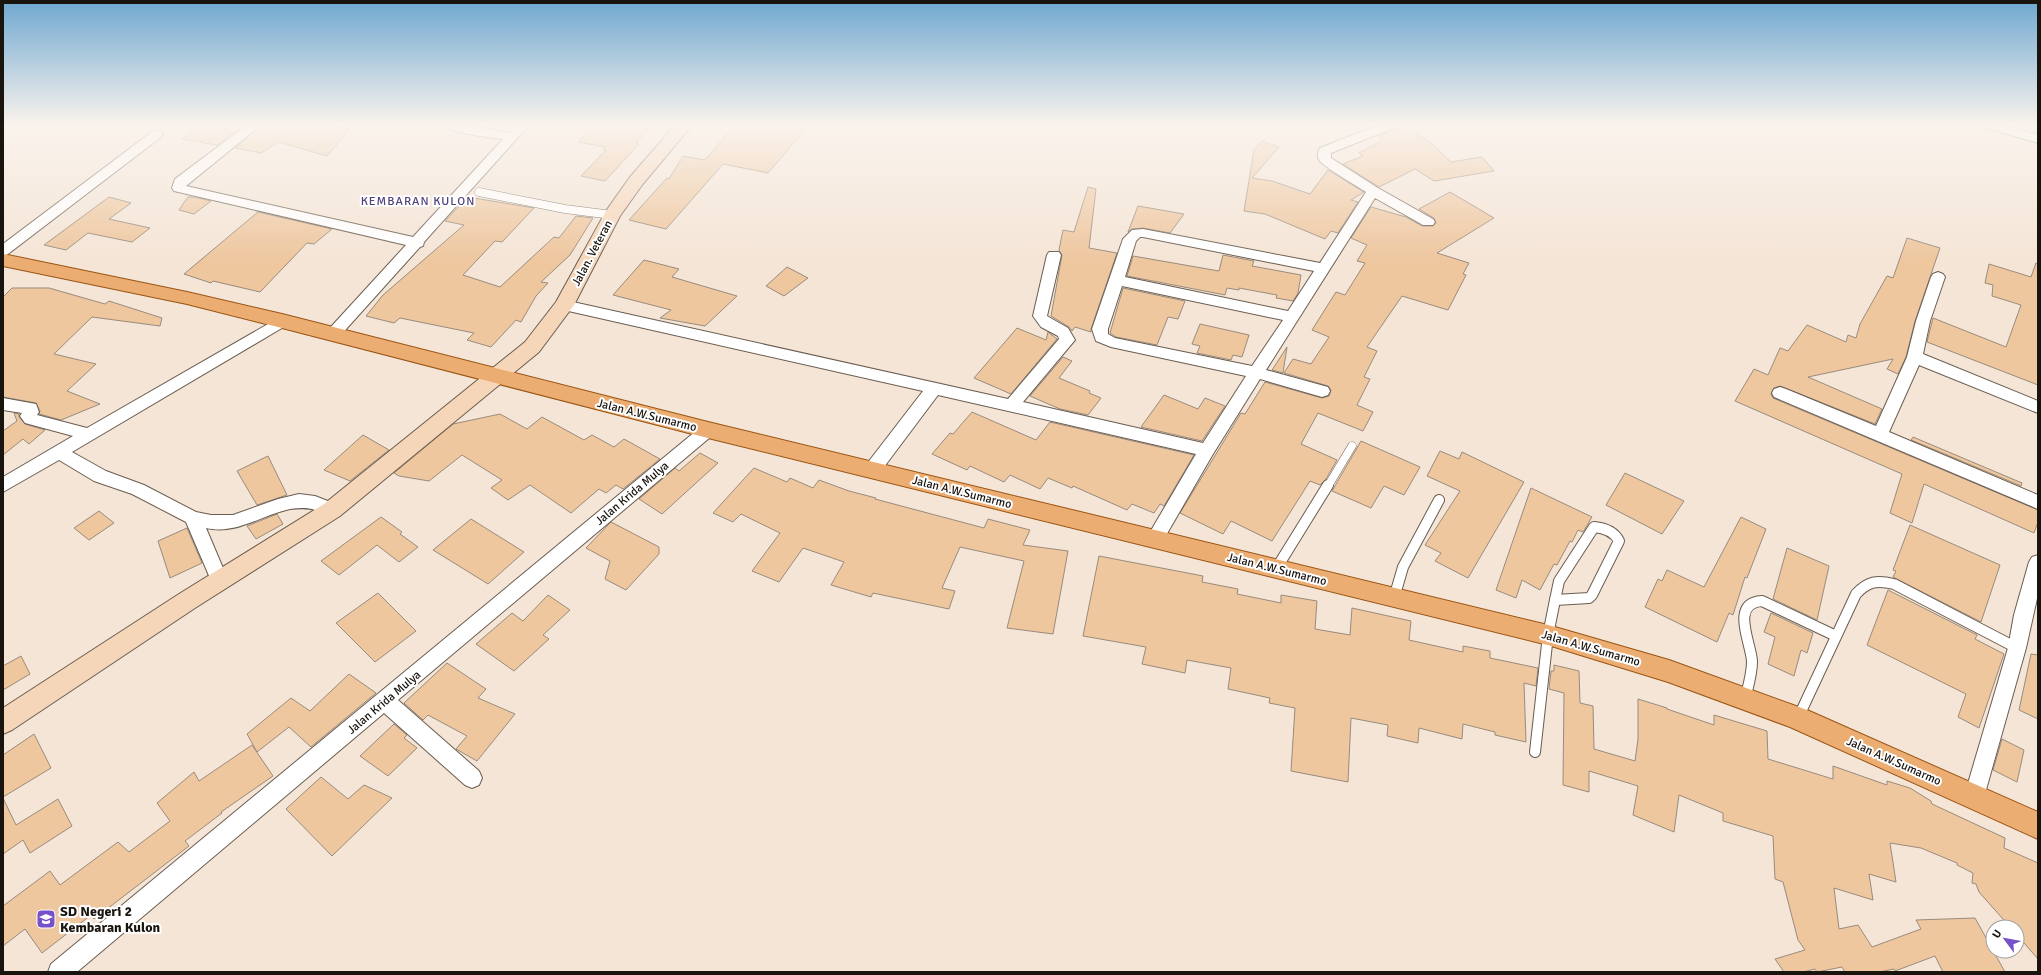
<svg xmlns="http://www.w3.org/2000/svg" width="2041" height="975" viewBox="0 0 2041 975" font-family="Signika,sans-serif">
<rect width="100%" height="100%" fill="#f4e5d6"/>
<g fill="#eec79f" stroke="#998b7d">
<polygon points="202,124 246,124 217,145 182,139"/>
<polygon points="263,124 327,124 350,129 327,156 279,142 261,153 235,148"/>
<polygon points="594,124 653,124 636,143 639,144 605,181 581,176 606,150 603,149 605,147 578,142"/>
<polygon points="736,124 810,124 768,173 723,164 666,229 629,220 667,178 669,179 683,156 705,160"/>
<polygon points="1399,124 1430,142 1451,162 1482,157 1494,171 1434,181 1415,169 1379,187 1343,164 1363,156 1359,153 1383,140 1378,136 1397,128"/>
<polygon points="1262,141 1279,147 1252,178 1272,181 1310,194 1328,170 1364,192 1351,200 1358,202 1338,233 1331,231 1325,239 1265,214 1244,211 1254,150"/>
<polygon points="1088,187 1096,189 1089,248 1117,253 1091,329 1091,332 1075,327 1072,331 1069,327 1051,316 1062,255 1059,250 1063,230 1074,232"/>
<polygon points="1450,192 1494,218 1437,253 1469,263 1463,274 1466,275 1448,310 1402,296 1367,347 1377,351 1364,377 1370,379 1357,405 1373,412 1363,431 1318,413 1301,444 1337,460 1326,479 1320,485 1310,481 1272,541 1231,521 1223,534 1180,513 1241,413 1245,414 1265,382 1322,398 1329,396 1331,390 1328,386 1284,373 1293,359 1311,364 1329,337 1312,330 1336,292 1345,295 1365,263 1357,261 1367,245 1351,238 1371,207 1406,217 1422,226 1433,226 1436,223 1434,218 1419,209"/>
<polygon points="109,197 131,203 109,219 150,228 132,242 88,233 66,250 44,245"/>
<polygon points="188,197 194,197 211,201 194,214 179,210"/>
<polygon points="468,197 534,208 502,242 495,241 463,275 500,287 554,237 559,238 576,216 593,218 570,255 541,282 548,283 536,296 521,322 516,320 491,347 467,340 474,333 400,318 394,323 366,316 383,295 464,225 445,221"/>
<polygon points="1138,206 1184,214 1170,233 1143,228 1132,229 1128,232"/>
<polygon points="258,212 332,229 314,244 307,243 260,292 213,281 211,283 184,274"/>
<polygon points="1907,238 1940,248 1915,321 1906,357 1898,374 1887,369 1893,359 1808,377 1882,409 1875,424 1780,386 1774,388 1771,394 1773,398 2038,510 2038,522 2034,533 1924,484 1912,523 1890,513 1902,474 1735,401 1754,369 1768,375 1780,348 1788,351 1807,325 1846,342 1848,335 1856,338 1860,324 1887,276 1893,278"/>
<polygon points="1223,255 1254,261 1252,266 1301,275 1298,293 1293,301 1276,298 1277,295 1239,288 1239,290 1227,288 1225,295 1127,276 1133,256 1219,271"/>
<polygon points="644,260 679,269 672,277 737,296 705,326 660,318 671,310 613,295"/>
<polygon points="2036,263 2038,264 2038,385 1927,342 1933,318 2006,347 2021,305 1992,296 1993,285 1985,283 1989,264 2031,277"/>
<polygon points="787,267 808,278 784,296 766,286"/>
<polygon points="12,288 49,288 105,304 109,301 162,318 160,326 92,317 54,354 96,364 67,391 100,404 61,420 39,414 40,411 36,403 3,397 3,297"/>
<polygon points="1123,288 1185,301 1178,319 1168,317 1157,345 1116,337 1110,333"/>
<polygon points="1200,324 1249,335 1242,357 1233,355 1231,360 1197,353 1200,346 1192,344"/>
<polygon points="1017,328 1046,340 1048,332 1057,339 1011,394 974,378"/>
<polygon points="1287,347 1283,373 1272,370"/>
<polygon points="1063,357 1072,361 1059,378 1090,391 1089,393 1101,398 1088,415 1060,409 1030,396"/>
<polygon points="1164,395 1198,409 1205,398 1225,406 1202,441 1141,427"/>
<polygon points="972,412 1036,440 1050,422 1194,455 1164,506 1160,504 1154,513 1132,504 1127,510 1073,486 1072,488 1048,478 1040,489 1010,475 1004,482 970,466 967,470 932,454 950,433 953,434"/>
<polygon points="14,413 19,414 19,417 25,424 45,430 29,444 23,439 3,455 3,431 17,421"/>
<polygon points="500,414 527,429 542,417 584,440 592,435 614,447 624,439 660,459 623,489 616,485 606,493 599,489 571,513 530,485 508,500 491,488 502,480 462,455 429,481 399,476 394,473 453,424"/>
<polygon points="363,435 389,450 350,481 324,470"/>
<polygon points="1913,437 2022,483 2021,486 1911,440"/>
<polygon points="1361,441 1420,467 1404,495 1384,486 1371,508 1332,491"/>
<polygon points="1440,451 1459,459 1462,452 1524,482 1468,578 1435,561 1441,553 1425,545 1460,491 1427,476"/>
<polygon points="700,453 718,463 662,514 639,499 675,468 679,471"/>
<polygon points="268,456 287,495 257,505 237,471"/>
<polygon points="754,468 787,482 790,478 813,488 819,480 849,491 876,498 875,499 984,528 988,519 1030,530 1023,545 1068,551 1053,634 1007,628 1024,561 960,547 942,588 955,591 949,609 873,593 871,597 831,585 844,562 803,548 779,582 752,571 780,533 741,514 733,522 713,513"/>
<polygon points="1625,473 1684,501 1662,534 1606,505"/>
<polygon points="1531,488 1592,517 1583,532 1578,530 1572,542 1570,541 1557,565 1554,564 1540,590 1522,580 1516,598 1496,590"/>
<polygon points="99,511 114,523 89,540 74,528"/>
<polygon points="277,514 283,524 256,539 247,526"/>
<polygon points="381,517 402,532 400,534 418,547 399,562 377,545 339,575 321,561"/>
<polygon points="1741,517 1766,529 1747,578 1745,577 1733,615 1729,613 1717,642 1645,607 1658,579 1662,581 1667,570 1704,587"/>
<polygon points="471,519 524,552 488,584 433,550"/>
<polygon points="611,522 659,547 659,554 626,590 605,579 610,561 586,548"/>
<polygon points="1910,525 2000,565 1981,622 1893,577 1896,571 1893,570"/>
<polygon points="187,528 202,563 170,578 158,541"/>
<polygon points="1787,548 1829,566 1817,620 1773,599"/>
<polygon points="1099,556 1203,576 1202,582 1238,589 1237,594 1281,603 1281,595 1317,601 1315,629 1350,635 1352,608 1411,621 1409,640 1463,652 1463,646 1490,651 1490,658 1538,668 1536,686 1524,683 1526,742 1495,735 1495,732 1463,724 1462,739 1419,728 1418,743 1387,736 1388,725 1351,718 1348,782 1291,771 1295,708 1269,703 1270,698 1228,689 1231,668 1187,660 1185,673 1142,664 1146,647 1083,636"/>
<polygon points="1888,590 1977,635 1975,639 2004,654 1979,728 1958,717 1966,694 1867,645"/>
<polygon points="378,593 416,631 375,662 336,623"/>
<polygon points="548,595 570,610 543,635 549,639 514,671 476,644 512,613 523,621"/>
<polygon points="1771,613 1813,633 1807,653 1801,650 1794,676 1768,664 1775,637 1764,632"/>
<polygon points="2031,654 2038,655 2038,719 2019,710"/>
<polygon points="21,656 30,674 3,690 3,666"/>
<polygon points="447,663 486,689 478,698 515,714 477,761 456,749 467,736 428,715 423,720 404,703"/>
<polygon points="1554,665 1579,671 1580,703 1593,706 1594,749 1635,761 1638,739 1638,699 1667,708 1667,709 1714,725 1714,715 1767,731 1768,759 1833,779 1833,766 1887,785 1887,781 1910,788 1931,801 1932,804 2005,838 2004,848 2038,863 2038,959 2017,935 2017,927 2010,927 1979,892 1976,884 1972,883 1973,873 1957,865 1957,863 1921,848 1890,843 1896,882 1869,874 1873,900 1834,888 1839,929 1858,925 1872,947 1921,929 1916,920 1975,918 2005,972 1943,972 1935,956 1895,971 1894,969 1879,972 1845,972 1842,967 1817,972 1815,969 1803,972 1784,972 1775,959 1805,950 1798,940 1783,882 1775,879 1773,836 1723,821 1723,813 1679,795 1674,832 1633,815 1638,786 1589,771 1589,792 1563,785 1564,693 1549,689 1551,671 1554,671"/>
<polygon points="349,674 376,693 311,747 289,727 257,752 247,734 291,698 310,711"/>
<polygon points="394,724 407,735 404,738 417,748 388,776 360,756"/>
<polygon points="34,734 51,768 3,797 3,755"/>
<polygon points="2002,739 2024,750 2017,782 1993,770"/>
<polygon points="252,745 273,776 221,812 222,813 185,841 189,846 94,919 91,915 42,953 25,929 3,946 3,906 50,871 60,885 118,842 129,852 170,821 157,803 194,772 199,781"/>
<polygon points="321,777 348,799 364,785 392,798 332,856 286,809"/>
<polygon points="3,798 16,825 58,799 72,826 30,853 23,840 3,854"/>
</g>
<g fill="none" stroke-linecap="round" stroke-linejoin="round">
<defs>
<g id="lane-far1">
<polyline points="479,192 565,209 612,215"/>
<polyline points="1328,486 1352,446"/>
</g>
<g id="lane">
<path d="M1594 527C1605 528 1614 531 1619 541L1592 595 1589 598 1555 600 1559 581Z"/>
<polyline points="1276,569 1328,485"/>
<polyline points="1394,598 1403,567 1439,500"/>
<path d="M1745 699C1748 687 1752 674 1752 662 1752 645 1729 603 1762 601L1836 636"/>
<path d="M1798 718 1856 594C1868 581 1877 580 1894 584L2017 648"/>
<polyline points="1535,752 1548,635 1555,600"/>
</g>
<g id="street">
<path d="M248 124H262L186 186 413 237 503 139C491 137 449 134 443 124H460L509 133 517 124H530L424 242 423 246 420 247 339 337 334 338 329 337 326 333 329 329 406 245 174 191 172 188 175 179Z"/>
<path d="M1381 124H1398L1396 127 1331 153V158L1378 188 1433 219 1435 222 1433 225H1423L1375 198 1266 370 1328 387 1330 391 1328 395 1322 397 1260 379 1213 454 1161 544 1155 546 1149 544 1146 539 1196 454 938 395 878 475 872 476 866 475 864 470 866 465 923 391 564 310 559 309 557 305 559 301 564 300 1008 399 1059 339 1058 336 1041 327 1033 316 1047 255 1049 252H1059L1061 255 1047 316 1068 328 1075 340 1023 402 1203 443 1246 376 1111 347 1096 341 1092 329 1123 239 1132 230 1143 229 1320 263 1366 192C1358 187 1321 165 1319 160 1317 156 1318 152 1320 148ZM1140 237H1143L1314 271 1288 311 1125 277 1136 241ZM1122 286 1283 320 1252 366 1115 338 1108 334V329Z"/>
<polygon points="1981,124 2000,124 2038,135 2038,143 1983,127"/>
<polygon points="157,130 163,134 161,137 8,254 3,256 3,244 153,131"/>
<polygon points="1938,272 1943,274 1945,277 1930,321 1923,354 2038,401 2038,413 1919,365 1889,432 2038,495 2038,509 1774,397 1772,393 1774,389 1780,387 1786,389 1876,426 1907,357 1916,321 1931,277 1933,274"/>
<path d="M282 316 287 317 289 321 287 325 72 452 106 471 144 485 196 512 211 515H233L278 499 299 494 315 496 338 505 341 510 338 515C329 518 323 513 315 510 307 507 298 508 290 509 261 515 237 535 206 528L228 580 225 585 219 588 213 585 186 522 132 494 94 481 59 460 3 492V477L73 436 25 423 20 416 22 413 3 410V398L36 404 39 412 37 415 87 428Z"/>
<polygon points="708,424 714,426 716,430 714,434 398,700 479,771 482,778 479,785 472,788 465,785 384,713 77,972 48,972 51,964 702,426"/>
<polygon points="2038,555 2038,594 2026,648 1984,797 1981,804 1974,807 1967,804 1964,797 2008,648 2014,615 2029,562 2032,557"/>
</g>
<polygon id="secondary" points="676,124 693,124 642,185 620,216 574,305 539,352 340,516 195,608 12,730 3,734 3,708 179,594 324,504 525,342 556,302 606,211 630,177"/>
<polygon id="primary" points="3,254 187,292 282,314 708,422 1548,625 1669,660 1807,710 2038,812 2038,839 1790,727 1668,682 1548,645 708,438 282,328 187,304 3,266"/>
</defs>
<use href="#lane-far1" stroke="#6a5d50" stroke-width="9"/>
<use href="#lane" stroke="#6a5d50" stroke-width="12"/>
<use href="#street" stroke="#6a5d50" stroke-width="2"/>
<use href="#secondary" stroke="#6a5d50" stroke-width="2"/>
<use href="#primary" stroke="#9a5413" stroke-width="2"/>
<use href="#lane-far1" stroke="#fff" stroke-width="8"/>
<use href="#lane" stroke="#fff" stroke-width="10"/>
<use href="#street" fill="#fff" fill-rule="evenodd"/>
<use href="#secondary" fill="#f6d6b9" fill-rule="evenodd"/>
<use href="#primary" fill="#ecad73" fill-rule="evenodd"/>
</g>
<linearGradient id="sky" x2="0" y2="1"><stop stop-color="#6fa8d0"/><stop offset="0.48" stop-color="#faf3ed"/><stop offset="1" stop-color="#faf3ed" stop-opacity="0"/></linearGradient>
<rect width="2041" height="260" fill="url(#sky)"/>
<defs>
<symbol id="school-square" viewBox="-11 -11 22 22"><rect x="-9" y="-9" width="18" height="18" rx="4" fill="#7651ca" stroke="#fff"/><path d="M0-5L7-2L0 1L-7-2ZM-4 1L0 2.5L4 1V4Q0 6-4 4Z" fill="#fff"/></symbol>
</defs>
<g fill-rule="evenodd">
<use href="#school-square" x="35" y="908" width="22" height="22"/>
</g>
<g text-anchor="middle" stroke-width="4" stroke-linejoin="round" paint-order="stroke">
<g font-size="12" letter-spacing="1" fill="#51417f" stroke="#fff">
<text x="418" y="205">KEMBARAN KULON</text>
</g>
<g font-size="12" fill="#19140e" stroke="#fff">
<text transform="translate(592 253) rotate(-62)" y="4">Jalan. Veteran</text>
<text transform="translate(647 415) rotate(14)" y="4">Jalan A.W.Sumarmo</text>
<text transform="translate(962 492) rotate(14)" y="4">Jalan A.W.Sumarmo</text>
<text transform="translate(632 493) rotate(-40)" y="4">Jalan Krida Mulya</text>
<text transform="translate(1277 569) rotate(14)" y="4">Jalan A.W.Sumarmo</text>
<text transform="translate(1591 648) rotate(16)" y="4">Jalan A.W.Sumarmo</text>
<text transform="translate(384 702) rotate(-40)" y="4">Jalan Krida Mulya</text>
<text transform="translate(1894 761) rotate(24)" y="4">Jalan A.W.Sumarmo</text>
</g>
<g font-size="14" font-weight="bold" fill="#19140e" stroke="#fff" text-anchor="start">
<text x="60" y="916">SD Negeri 2<tspan x="60" dy="16">Kembaran Kulon</tspan></text>
</g>
</g>
<rect width="2041" height="975" fill="none" stroke="#19140e" stroke-width="8"/>
<g transform="translate(2005 939) rotate(302)"><circle r="19" fill="#ffffff" stroke="#a3a19f"/>
<path d="M0-3L7 15L0 10L-7 15Z" fill="#7651ca"/>
<text y="-6" font-size="11" font-weight="bold" text-anchor="middle" fill="#19140e">U</text>
</g>
</svg>
